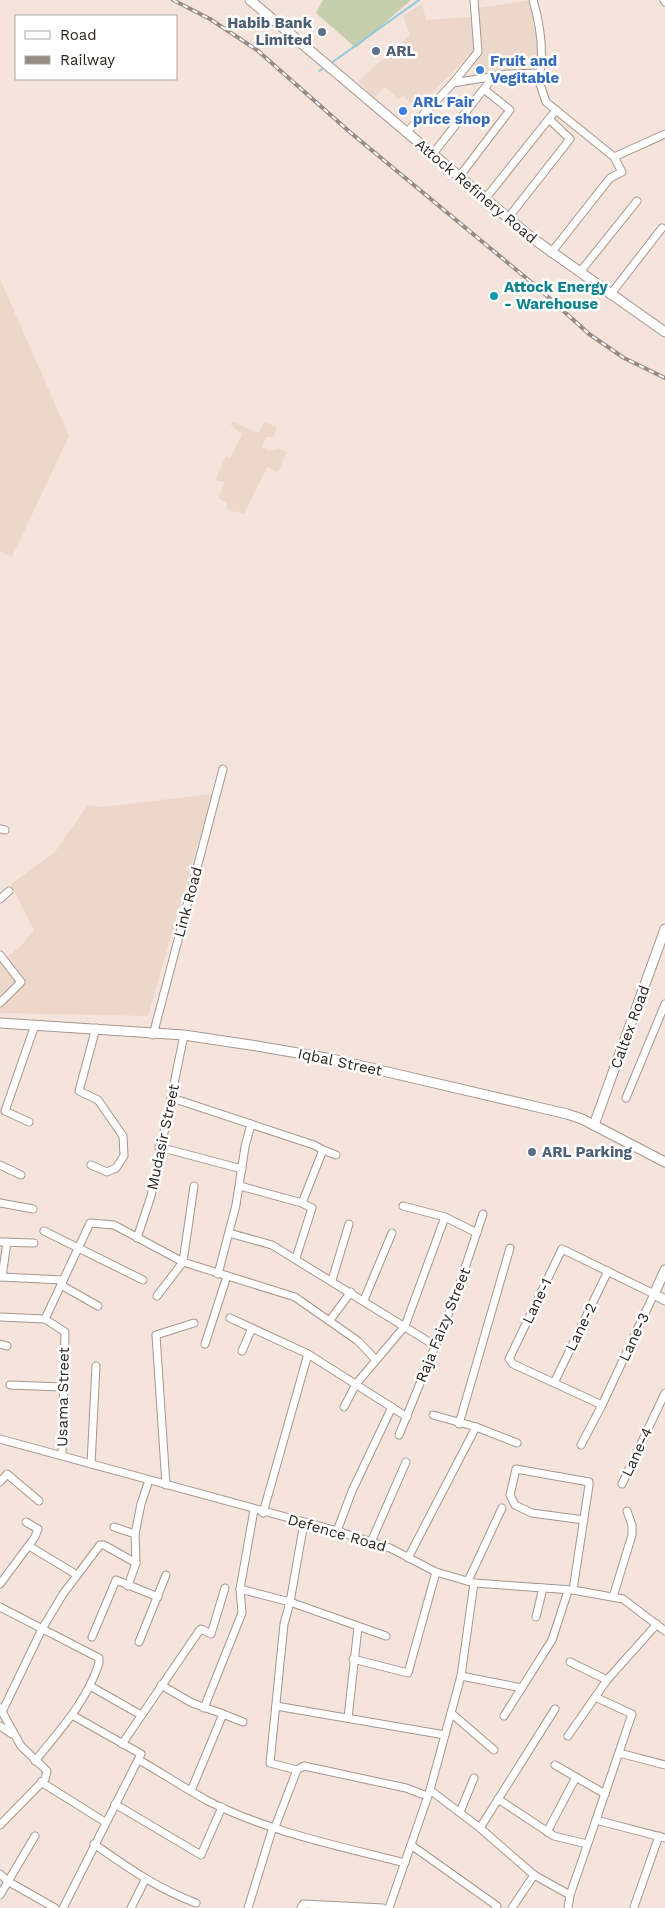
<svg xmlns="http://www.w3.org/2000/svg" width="665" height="1908" viewBox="0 0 665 1908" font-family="'Work Sans',sans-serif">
<rect width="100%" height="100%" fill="#f4e4db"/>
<g fill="#edd7cb">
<polygon points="533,0 540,53 536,63 476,76 474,64 483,53 478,8"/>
<polygon points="422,4 426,20 471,17 474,51 425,100 418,95 411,103 403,96 399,99 385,87 374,97 358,81 410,35 403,16"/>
<polygon points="0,279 69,436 12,557 0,551"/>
<polygon points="232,421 258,433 264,422 277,427 274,437 266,437 262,447 269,451 279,449 287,452 278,472 267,467 244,514 237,511 234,513 226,508 227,503 218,498 225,482 215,480 226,456 230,458 242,434 231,426"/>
<polygon points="212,794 148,1016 0,1013 0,962 21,946 34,930 11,884 55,852 88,805 102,807"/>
</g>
<polygon fill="#c7cead" points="323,0 411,0 356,48 316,13"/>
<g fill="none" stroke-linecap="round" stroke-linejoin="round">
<g stroke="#92cae1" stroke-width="2">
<polyline points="330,64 419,0"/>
<polyline points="319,71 326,67"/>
</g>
<defs>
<g id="minor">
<polyline points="664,0 665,2"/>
<polyline points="540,73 540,84 546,102 614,157 665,134"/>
<path d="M453 83 508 74 540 73C544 48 540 24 533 0"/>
<polyline points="406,133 453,83 478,52 474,0"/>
<polyline points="432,155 494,76"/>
<polyline points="459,177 510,110 485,90"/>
<polyline points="485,199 556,110"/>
<polyline points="508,218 570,139 549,119"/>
<polyline points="551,253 610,178 622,172 614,157"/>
<polyline points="580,272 637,201"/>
<polyline points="610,295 662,228"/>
<polyline points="0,829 5,830"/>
<polyline points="0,899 9,891"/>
<polyline points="0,955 21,982 0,1003"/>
<polyline points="153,1035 223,769"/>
<polyline points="626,1098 665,1004"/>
<polyline points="170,1102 175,1099 314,1145 323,1150 302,1203"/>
<polyline points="29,1122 5,1111 35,1025"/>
<polyline points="159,1147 242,1169"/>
<polyline points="323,1150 336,1155"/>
<polyline points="0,1165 21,1175"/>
<polyline points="91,1165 107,1172 116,1168 124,1156 123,1136 98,1100 79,1091 96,1028"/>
<polyline points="240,1186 302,1203 312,1208 296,1258"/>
<polyline points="0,1203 33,1209"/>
<polyline points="403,1206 445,1217 477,1233"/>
<polyline points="44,1231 143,1280"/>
<polyline points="229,1233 272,1245 434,1345"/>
<polyline points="137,1238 151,1196 184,1035"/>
<polyline points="0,1242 34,1243"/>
<polyline points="218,1274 236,1205 245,1147 251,1124"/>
<polyline points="0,1277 63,1280"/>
<polyline points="2,1277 7,1242"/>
<polyline points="332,1280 349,1224"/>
<polyline points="61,1285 98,1306"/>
<polyline points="157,1296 183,1262 194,1186"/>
<polyline points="364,1300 392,1233"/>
<polyline points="0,1317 45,1319 65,1332 62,1455"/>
<polyline points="230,1318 308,1354 407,1417"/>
<polyline points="45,1319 90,1223 114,1225 183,1262 295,1297 358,1341 375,1359"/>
<polyline points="330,1320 351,1292"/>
<polyline points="0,1344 7,1346"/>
<polyline points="205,1344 227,1276"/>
<polyline points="242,1351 252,1328"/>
<polyline points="554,1383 608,1271"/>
<polyline points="10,1385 63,1387"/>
<polyline points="344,1407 356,1384 405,1326 445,1217"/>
<polyline points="433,1415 476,1427"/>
<polyline points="459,1424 510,1248"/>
<polyline points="399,1435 456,1295 483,1214"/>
<polyline points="0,1439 337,1531 390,1548 436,1572 474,1583 573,1590 623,1599 665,1631"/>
<polyline points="581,1445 602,1405 513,1364 509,1359 562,1249 654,1294 602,1405"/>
<polyline points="91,1464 96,1366"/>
<polyline points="0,1482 7,1474 39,1501"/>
<polyline points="622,1484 665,1393"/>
<polyline points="166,1485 156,1335 194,1323"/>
<polyline points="263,1513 308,1354"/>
<polyline points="114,1527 135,1534"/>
<polyline points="337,1531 352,1491 392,1407"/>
<polyline points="371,1542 406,1462"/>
<polyline points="29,1546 77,1575"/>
<polyline points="408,1558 476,1427 517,1443"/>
<polyline points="468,1581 502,1508"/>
<polyline points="0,1584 35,1537 38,1529 26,1522"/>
<polyline points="128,1586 136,1563 135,1534 141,1504 149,1480"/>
<polyline points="240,1589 290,1602 386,1636"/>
<polyline points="573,1590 589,1485 589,1482 516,1469 510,1495 515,1505 532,1513 584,1520"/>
<polyline points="613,1597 632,1535 632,1525 627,1511"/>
<path d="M0 1607 99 1658V1663C87 1701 60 1730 35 1761"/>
<polyline points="536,1617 543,1588"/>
<polyline points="92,1637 116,1580 158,1597"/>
<polyline points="139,1642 166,1575"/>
<polyline points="353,1659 408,1673 436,1572"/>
<polyline points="570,1662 607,1680"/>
<polyline points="461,1676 522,1688"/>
<polyline points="161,1685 192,1703 223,1714"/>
<polyline points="90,1686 141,1715"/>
<polyline points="595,1697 632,1714 596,1820"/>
<polyline points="276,1706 445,1735"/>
<polyline points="0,1708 21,1746 47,1771 45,1779 0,1825"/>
<polyline points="204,1708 242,1613 240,1589 254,1510"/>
<polyline points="2,1712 42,1629 63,1594 100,1545 104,1545 136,1563"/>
<polyline points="451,1713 494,1750"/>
<polyline points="504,1716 552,1640 568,1591"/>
<polyline points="348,1718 358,1627"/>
<polyline points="0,1726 12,1734"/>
<polyline points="568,1736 607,1680 657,1624"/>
<polyline points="122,1744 199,1631 201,1629 211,1634 225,1588"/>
<polyline points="619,1753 665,1765"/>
<path d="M139 1760C162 1773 184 1788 208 1801 269 1832 339 1846 405 1863"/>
<polyline points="555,1765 605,1794"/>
<polyline points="297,1770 270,1763 284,1624 290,1602 304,1523"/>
<polyline points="41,1782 105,1822"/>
<polyline points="430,1790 480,1828 534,1875"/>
<polyline points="191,1791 223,1714 243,1722"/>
<polyline points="498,1799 554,1836 587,1844"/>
<polyline points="115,1804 201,1855 222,1807"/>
<polyline points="460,1812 474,1778"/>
<polyline points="275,1827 297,1770 304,1766 406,1788 427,1796"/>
<polyline points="480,1828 555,1709"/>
<polyline points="547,1832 576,1777"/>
<path d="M94 1844C127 1867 158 1889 196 1903"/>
<polyline points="411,1845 497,1906 496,1908"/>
<polyline points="0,1874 9,1882 55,1908"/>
<polyline points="0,1895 35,1836"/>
<polyline points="634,1907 659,1836"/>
<polyline points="63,1908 141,1754 72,1715"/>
<polyline points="131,1908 145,1880"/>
<polyline points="248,1908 273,1827"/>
<polyline points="301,1908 303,1904 383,1908"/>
<polyline points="389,1908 430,1790 461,1676 474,1583"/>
<polyline points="512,1908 534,1875 570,1895 596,1820 665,1838"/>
<polyline points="568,1908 570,1895"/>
</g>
<g id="tertiary">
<polyline points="250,0 532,238 665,332"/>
<polyline points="0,1023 184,1035 257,1046 332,1059 567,1114 582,1119 665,1162"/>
<polyline points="594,1125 665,929"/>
<polyline points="665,1270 654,1294 665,1300"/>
</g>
</defs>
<use href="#minor" stroke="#a5978f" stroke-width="9"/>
<use href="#tertiary" stroke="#a5978f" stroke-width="11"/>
<use href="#minor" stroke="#fff" stroke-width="7"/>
<use href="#tertiary" stroke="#fff" stroke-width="9"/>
<defs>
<polyline id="rail" points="173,0 210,19 257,50 351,133 537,287 589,334 624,358 665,378"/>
</defs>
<use href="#rail" stroke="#968b85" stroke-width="4"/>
<use href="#rail" stroke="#fff" stroke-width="2" stroke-dasharray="5.5" stroke-linecap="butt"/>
</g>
<g fill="#5c6f8a" stroke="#fff" stroke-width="2">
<circle cx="322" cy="32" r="5"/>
<circle cx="376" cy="51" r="5"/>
<circle cx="532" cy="1152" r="5"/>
</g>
<g fill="#3f7fe0" stroke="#fff" stroke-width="2">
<circle cx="480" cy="70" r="5"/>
<circle cx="403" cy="111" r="5"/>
</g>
<circle fill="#0f9aa8" stroke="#fff" stroke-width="2" cx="494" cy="296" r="5"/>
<g text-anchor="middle" stroke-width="5" stroke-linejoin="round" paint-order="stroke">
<g font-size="15" font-weight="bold" fill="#4e5e75" stroke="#fff" text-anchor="start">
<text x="312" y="28" text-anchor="end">Habib Bank<tspan x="312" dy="17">Limited</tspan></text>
<text x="386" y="56">ARL</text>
<text x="542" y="1157">ARL Parking</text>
</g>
<g font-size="15" font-weight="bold" fill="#366cbe" stroke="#fff" text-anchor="start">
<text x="490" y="66">Fruit and<tspan x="490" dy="17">Vegitable</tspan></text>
<text x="413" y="107">ARL Fair<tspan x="413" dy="17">price shop</tspan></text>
</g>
<g font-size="15" fill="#2a2421" stroke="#fff">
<text transform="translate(476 191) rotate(40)" y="5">Attock Refinery Road</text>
<text transform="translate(188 902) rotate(-75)" y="5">Link Road</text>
<text transform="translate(630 1027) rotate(-70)" y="5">Caltex Road</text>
<text transform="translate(340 1062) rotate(12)" y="5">Iqbal Street</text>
<text transform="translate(163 1137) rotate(-78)" y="5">Mudasir Street</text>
<text transform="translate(537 1301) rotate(-64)" y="5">Lane-1</text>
<text transform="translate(443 1325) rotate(-68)" y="5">Raja Faizy Street</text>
<text transform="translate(581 1327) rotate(-64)" y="5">Lane-2</text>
<text transform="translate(634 1337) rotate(-65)" y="5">Lane-3</text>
<text transform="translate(63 1397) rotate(-89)" y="5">Usama Street</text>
<text transform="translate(637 1452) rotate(-65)" y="5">Lane-4</text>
<text transform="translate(337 1533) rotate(16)" y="5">Defence Road</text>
</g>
<g font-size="15" font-weight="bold" fill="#0d838f" stroke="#fff" text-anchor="start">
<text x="504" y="292">Attock Energy<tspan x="504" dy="17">- Warehouse</tspan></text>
</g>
</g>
<rect x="15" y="15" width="162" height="65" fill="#ffffff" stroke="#aaa7a6"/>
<rect x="25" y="31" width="25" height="8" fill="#ffffff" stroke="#aaa7a6"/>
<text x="60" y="40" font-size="15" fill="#2a2421">Road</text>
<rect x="25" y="56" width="25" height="8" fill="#968b85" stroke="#aaa7a6"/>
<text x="60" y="65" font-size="15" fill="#2a2421">Railway</text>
</svg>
